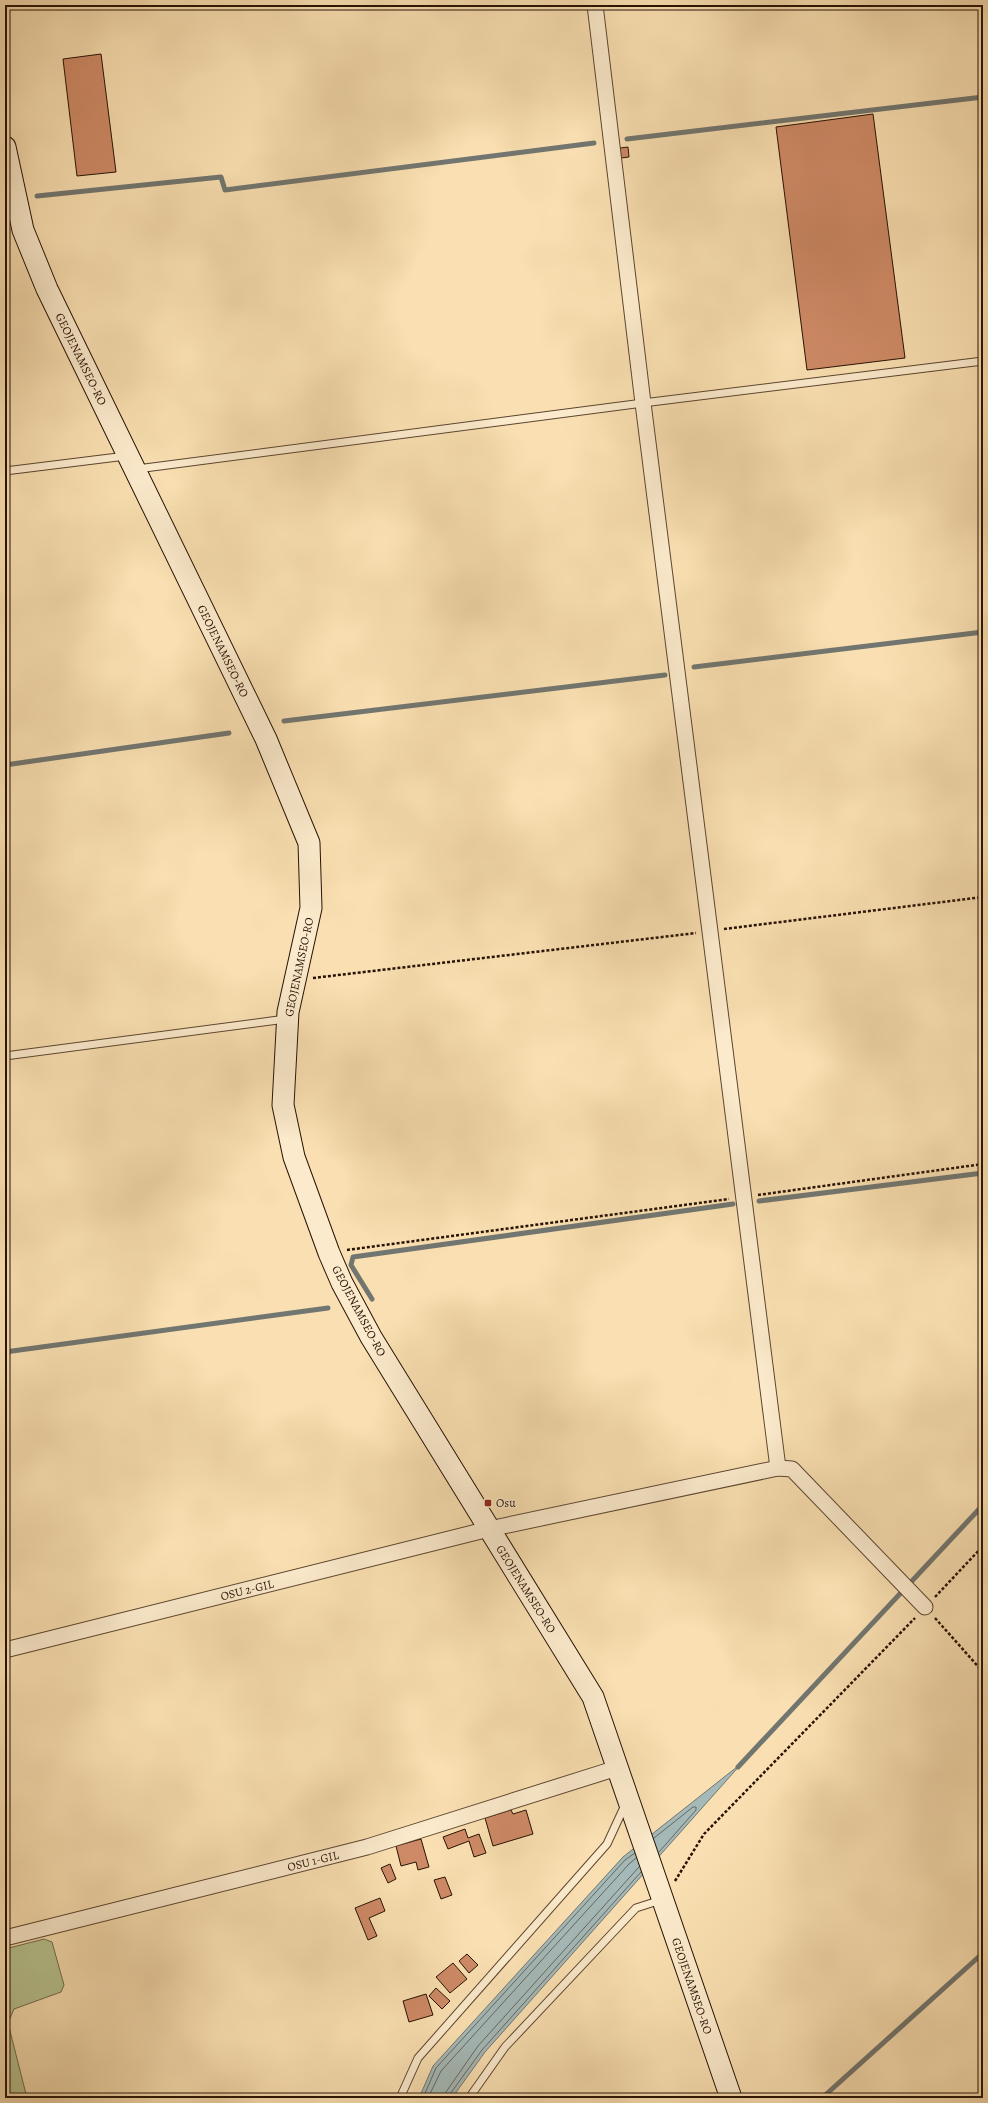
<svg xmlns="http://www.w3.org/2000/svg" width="988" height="2103" viewBox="0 0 988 2103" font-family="Alegreya,serif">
<rect width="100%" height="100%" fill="#f9dfb1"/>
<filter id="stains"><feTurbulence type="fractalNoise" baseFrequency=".005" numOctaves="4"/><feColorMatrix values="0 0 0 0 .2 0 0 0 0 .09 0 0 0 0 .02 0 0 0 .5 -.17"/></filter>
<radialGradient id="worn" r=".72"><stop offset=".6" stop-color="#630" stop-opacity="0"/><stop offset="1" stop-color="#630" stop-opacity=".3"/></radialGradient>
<polygon fill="#b7c391" stroke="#6f6a4a" points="44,1939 52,1942 64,1985 61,1992 14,2009 8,2023 27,2098 5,2098 5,1949"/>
<polygon fill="#a4b9b8" stroke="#727670" points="742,1763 485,2052 452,2098 419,2098 433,2066 623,1857"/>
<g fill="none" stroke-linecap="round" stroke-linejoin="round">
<g stroke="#66665e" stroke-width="1">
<polyline points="654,1838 693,1807 696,1807 696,1810 659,1852"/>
<polyline points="423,2098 436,2068 625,1860 635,1853"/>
<polyline points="428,2098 441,2071 629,1864 636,1858"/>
<polyline points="444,2098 446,2092 478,2046 639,1867"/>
<polyline points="450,2098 450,2094 482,2050 641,1872"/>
</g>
<g stroke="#727670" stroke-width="5">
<polyline points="627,139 983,97"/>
<polyline points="37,196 221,177 225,190 594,143"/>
<polyline points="694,667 983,632"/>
<polyline points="284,721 665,675"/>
<polyline points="5,765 229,733"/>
<polyline points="759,1201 983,1173"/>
<polyline points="372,1299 351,1265 353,1257 733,1204"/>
<polyline points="5,1352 328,1308"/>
<polyline points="738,1767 983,1505"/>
<polyline points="822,2098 983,1953"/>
</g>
</g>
<g fill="#ce8a66" stroke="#271204">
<polygon points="128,5 137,5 138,8 129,9"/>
<polygon points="101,54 116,172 77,176 63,59"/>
<polygon points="873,114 905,358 807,370 776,127"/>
<polygon points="628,147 629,157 621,158 620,148"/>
<polygon points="511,1810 513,1814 526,1810 533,1834 493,1846 485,1818"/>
<polygon points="465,1829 468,1838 479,1834 486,1853 474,1857 469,1841 448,1849 443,1837"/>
<polygon points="421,1839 429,1867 418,1870 416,1862 401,1866 396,1846"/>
<polygon points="390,1864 396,1879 388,1883 381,1868"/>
<polygon points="445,1877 452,1895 441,1899 434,1880"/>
<polygon points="380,1898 385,1911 369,1918 377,1936 368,1940 355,1908"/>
<polygon points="467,1954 478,1965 469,1973 459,1961"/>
<polygon points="453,1963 467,1979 450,1993 436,1977"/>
<polygon points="436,1988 450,2001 442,2009 429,1996"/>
<polygon points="426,1994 433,2015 409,2022 403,2001"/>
</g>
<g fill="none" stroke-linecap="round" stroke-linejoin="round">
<defs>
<g id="service">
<polyline points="137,469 643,403 983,361"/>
<polyline points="5,471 126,456"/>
<polyline points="5,1056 286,1019"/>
<polyline points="400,2098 418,2058 607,1844 625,1805"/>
<polyline points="469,2098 505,2047 636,1908 661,1900"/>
</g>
<g id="minor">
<polyline points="595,5 643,403 778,1468"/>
<polyline points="5,1650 489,1529 778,1468 792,1469 925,1607"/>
<polyline points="5,1938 367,1847 617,1768"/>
</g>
<polyline id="secondary" points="5,147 23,230 47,289 266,739 309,843 311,908 288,1012 283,1105 294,1157 329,1253 342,1283 371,1337 593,1697 731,2098"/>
</defs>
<use href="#service" stroke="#5c452f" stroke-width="9"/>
<use href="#minor" stroke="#5c452f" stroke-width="17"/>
<use href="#secondary" stroke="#271204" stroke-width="23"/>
<g stroke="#271204" stroke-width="2.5" stroke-dasharray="3 2" stroke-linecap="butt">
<polyline points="724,929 983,897"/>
<polyline points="313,978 696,933"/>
<polyline points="758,1195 983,1164"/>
<polyline points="347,1250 729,1199"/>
<polyline points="935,1597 983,1546"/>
<polyline points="935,1618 983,1672"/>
<polyline points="675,1881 704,1834 915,1618"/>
</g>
<use href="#service" stroke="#fbeacc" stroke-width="7"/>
<use href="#minor" stroke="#fbeacc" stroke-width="15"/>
<use href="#secondary" stroke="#fbeacc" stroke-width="21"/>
</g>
<rect fill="#8f2418" stroke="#fbeacc" stroke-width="1.5" x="484" y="1499" width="8" height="8" rx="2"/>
<g text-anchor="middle" stroke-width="3" stroke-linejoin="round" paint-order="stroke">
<g font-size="12" fill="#271204" stroke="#fbeacc">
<text transform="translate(81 359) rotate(64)" y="4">GEOJENAMSEO-RO</text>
<text transform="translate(223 651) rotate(64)" y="4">GEOJENAMSEO-RO</text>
<text transform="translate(299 967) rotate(-78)" y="4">GEOJENAMSEO-RO</text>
<text transform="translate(359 1311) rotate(62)" y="4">GEOJENAMSEO-RO</text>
<text transform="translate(526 1589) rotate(58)" y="4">GEOJENAMSEO-RO</text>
<text transform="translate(247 1590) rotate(-14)" y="4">OSU 2-GIL</text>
<text transform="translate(313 1861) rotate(-14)" y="4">OSU 1-GIL</text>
<text transform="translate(692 1986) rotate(71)" y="4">GEOJENAMSEO-RO</text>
</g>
<g font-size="12" fill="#271204" stroke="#fbeacc" text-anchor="start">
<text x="496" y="1507">Osu</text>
</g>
</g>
<rect width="988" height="2103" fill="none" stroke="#f9dfb1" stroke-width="20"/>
<rect x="6" y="6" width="976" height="2091" fill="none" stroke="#271204" stroke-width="2"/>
<rect x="10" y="10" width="968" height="2083" fill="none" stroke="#271204"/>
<rect width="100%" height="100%" filter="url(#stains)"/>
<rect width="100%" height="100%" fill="url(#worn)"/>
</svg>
